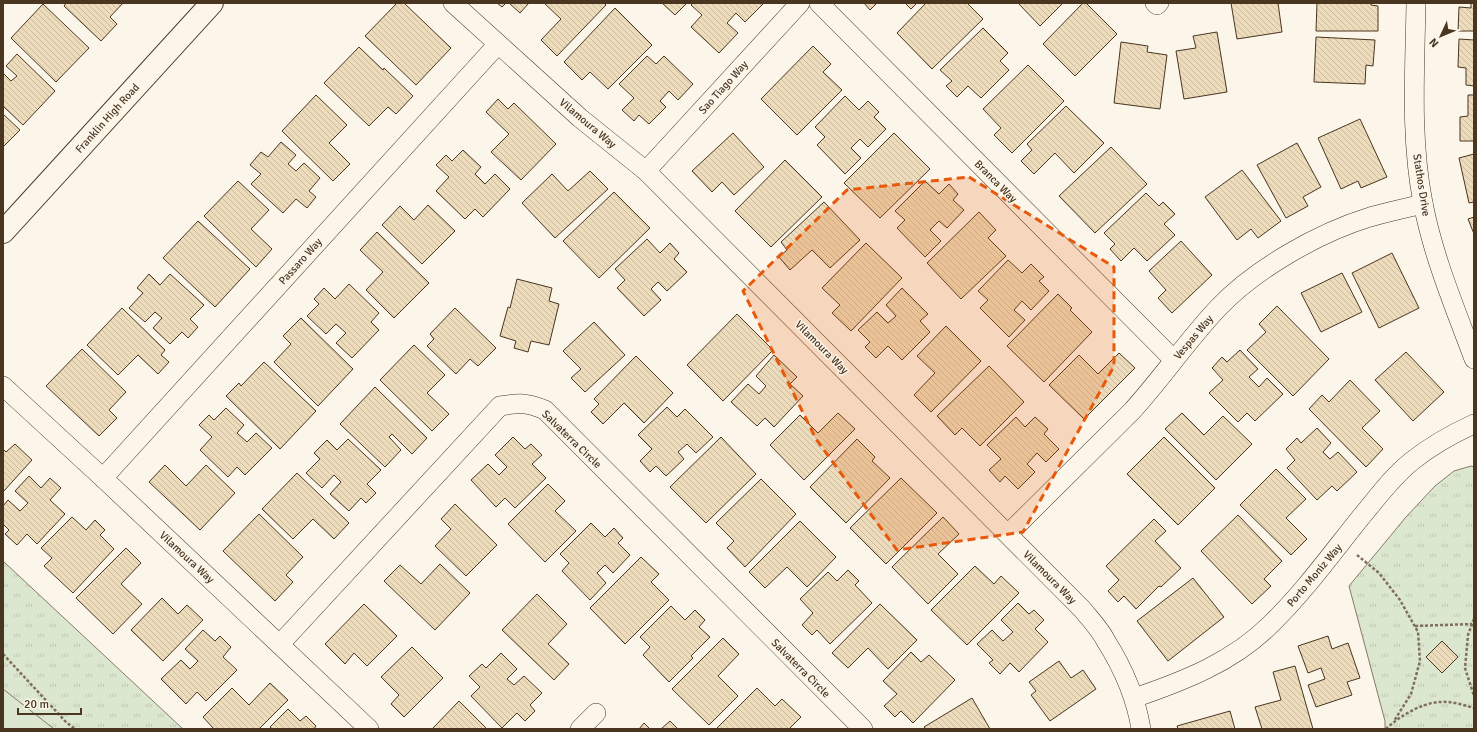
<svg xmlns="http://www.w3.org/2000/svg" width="1477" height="732" viewBox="0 0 1477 732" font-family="Signika,sans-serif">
<defs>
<pattern id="grass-tufts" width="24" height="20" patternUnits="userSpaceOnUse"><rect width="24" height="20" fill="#dce7d0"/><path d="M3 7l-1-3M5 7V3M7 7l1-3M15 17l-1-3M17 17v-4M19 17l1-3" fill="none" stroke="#bec7b2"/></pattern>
<pattern id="building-back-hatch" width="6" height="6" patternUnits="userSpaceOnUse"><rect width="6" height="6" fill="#ecdcbc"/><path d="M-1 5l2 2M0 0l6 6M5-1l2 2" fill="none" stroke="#ccbda1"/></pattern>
</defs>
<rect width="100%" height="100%" fill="#fbf6e9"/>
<g fill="url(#grass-tufts)" stroke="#887966">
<polygon points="1471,466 1474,467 1474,729 1385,729 1385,721 1349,586 1406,517 1435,486 1454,471"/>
<polygon points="3,561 183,729 3,729"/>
</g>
<polygon fill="#dce7d0" stroke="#887966" points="3,689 54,729 3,729"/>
<g fill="url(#building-back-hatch)" stroke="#4a3520">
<polygon points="66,3 123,3 110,17 117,24 101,41 64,6"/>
<polygon points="397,3 404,3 451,48 416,85 365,36"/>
<polygon points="497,3 506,3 502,7"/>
<polygon points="509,3 529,3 520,13"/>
<polygon points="544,3 604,3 606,5 557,56 541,40 561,19"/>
<polygon points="662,3 687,3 675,15"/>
<polygon points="693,3 762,3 763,4 745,22 736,13 727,23 738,33 719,53 691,27 702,15 691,5"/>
<polygon points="864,3 877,3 870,10"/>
<polygon points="905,3 917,3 911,9"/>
<polygon points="926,3 967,3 983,19 932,69 897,33"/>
<polygon points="1018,3 1063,3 1040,26"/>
<polygon points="1083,3 1086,3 1117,34 1075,76 1043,44"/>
<polygon points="1231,3 1278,3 1282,32 1237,39"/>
<polygon points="1317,3 1371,3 1371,5 1378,6 1378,31 1316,31"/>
<polygon points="1471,3 1474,3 1474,31 1458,31 1459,7 1471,8"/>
<polygon points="43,4 89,48 56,82 11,38"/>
<polygon points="615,8 652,45 608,89 590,72 582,80 564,62"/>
<polygon points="983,28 1008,53 1000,61 1009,70 981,98 968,86 957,97 946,86 952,81 940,70"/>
<polygon points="1217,32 1227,92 1184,99 1176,51 1196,48 1193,36"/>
<polygon points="1316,37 1375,40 1373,66 1366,65 1365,84 1314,82"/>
<polygon points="1459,39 1474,40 1474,86 1466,85 1466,68 1458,67"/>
<polygon points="1121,42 1148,46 1147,52 1167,55 1160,109 1114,103"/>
<polygon points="813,46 831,64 823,72 842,90 797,135 761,99"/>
<polygon points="359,47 383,70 384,68 413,96 396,114 388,107 369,126 324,83"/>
<polygon points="17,54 55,91 23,125 3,106 3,73 11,81 17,76 6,66"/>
<polygon points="647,56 656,64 664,56 693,84 678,100 669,91 660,101 666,107 649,124 639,115 634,121 622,110 634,98 619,84"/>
<polygon points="1028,65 1064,101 1012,153 994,135 1001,128 983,109"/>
<polygon points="316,95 347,125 329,143 350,164 333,181 282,131"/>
<polygon points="1468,95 1474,95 1474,141 1460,141 1460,117 1468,116"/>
<polygon points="845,96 859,110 868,101 879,112 874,117 886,129 868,147 860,139 851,148 861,158 845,174 817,145 825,137 815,127"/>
<polygon points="498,99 508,109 514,103 556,144 521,180 491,152 509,134 486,112"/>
<polygon points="1066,106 1104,143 1074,173 1055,153 1034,174 1021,161 1032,150 1027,144"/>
<polygon points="3,114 20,130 3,147"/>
<polygon points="1360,119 1387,177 1361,188 1358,181 1341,189 1318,138"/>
<polygon points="733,133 764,167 734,195 722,182 712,192 692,171"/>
<polygon points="894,133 930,169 880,218 844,183"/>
<polygon points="281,142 296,155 288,164 296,171 304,163 320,178 309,191 316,197 307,208 296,199 283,213 251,184 261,174 250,165 261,152 268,157"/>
<polygon points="1297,143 1321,187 1303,197 1308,206 1286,218 1257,165"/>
<polygon points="1111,147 1147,184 1095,233 1059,196"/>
<polygon points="463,150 481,167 475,174 485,184 495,174 510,189 483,217 475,209 465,219 436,191 449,177 436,165 446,155 452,161"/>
<polygon points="1474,154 1474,202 1469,203 1459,158"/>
<polygon points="785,160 822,197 771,247 735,211"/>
<polygon points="1242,170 1281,221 1258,238 1251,229 1237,240 1205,197"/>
<polygon points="590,171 608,189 555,238 522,203 552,174 568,191"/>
<polygon points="238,181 269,210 251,229 272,249 256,267 204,216"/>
<polygon points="925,181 939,194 949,184 958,194 953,200 964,210 947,228 939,221 930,230 941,241 925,257 897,228 905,220 895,211"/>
<polygon points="614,192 650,228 599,278 563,241"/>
<polygon points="1146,193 1159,206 1163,202 1175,214 1164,224 1175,235 1147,261 1134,248 1121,261 1110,249 1115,244 1104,233"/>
<polygon points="824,202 860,240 830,268 812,250 790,270 779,257 787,250 781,242"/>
<polygon points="428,205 455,231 422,264 382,225 400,206 414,220"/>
<polygon points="979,212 996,230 988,238 1006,256 961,299 927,263"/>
<polygon points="1474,217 1474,234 1468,219"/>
<polygon points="198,221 250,269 215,307 163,258"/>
<polygon points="377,232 429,283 394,318 366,290 383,272 360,250"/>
<polygon points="647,239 660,253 670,243 679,253 674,259 687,272 667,291 658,282 651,289 661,300 644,316 617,288 625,280 615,269"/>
<polygon points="1181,241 1212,275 1172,313 1158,298 1166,290 1149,271"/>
<polygon points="866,243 902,278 851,331 832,313 840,305 822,288"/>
<polygon points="1392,253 1419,308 1379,328 1352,273"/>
<polygon points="1008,260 1022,273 1031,264 1044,277 1039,281 1049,291 1031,310 1022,301 1014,310 1025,320 1009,337 980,308 988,300 978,291"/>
<polygon points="1342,273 1362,312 1321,332 1301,293"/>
<polygon points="149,274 160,285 170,274 204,305 190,319 198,327 188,338 182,332 170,344 153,328 162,318 155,312 145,322 129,308 143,293 137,288"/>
<polygon points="517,279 552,288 549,301 559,304 549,345 531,341 528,352 514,348 516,341 500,336 508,307 510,308"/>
<polygon points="349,284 379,313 371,322 379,330 352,358 336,343 346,333 336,324 326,334 307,316 319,304 314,299 324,288 335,299"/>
<polygon points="902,288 928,314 920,321 930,332 902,360 888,346 876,358 865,347 870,342 858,330 877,312 888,323 896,316 886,305"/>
<polygon points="1058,294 1072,308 1070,310 1092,332 1044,382 1007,346"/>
<polygon points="1277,306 1329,359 1293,396 1247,350 1266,332 1259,324"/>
<polygon points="122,308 165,350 161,355 169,362 158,374 138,355 118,375 87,345"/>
<polygon points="455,308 496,348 478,366 470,359 456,374 427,346 434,339 430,334"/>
<polygon points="737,314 773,350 723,401 687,365"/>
<polygon points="301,318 353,369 318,406 274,362 291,344 283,336"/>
<polygon points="594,322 625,355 585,392 571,378 581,369 563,351"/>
<polygon points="946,326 981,361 931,412 914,395 935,373 917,356"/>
<polygon points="414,345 445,375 427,393 449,414 432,431 380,380"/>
<polygon points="82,349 126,392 109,410 117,418 99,436 46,386"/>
<polygon points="1240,350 1258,369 1249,377 1259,387 1267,378 1283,394 1255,421 1247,413 1238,422 1209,393 1223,380 1212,368 1222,357 1227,362"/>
<polygon points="1406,352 1444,392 1413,421 1375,380"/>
<polygon points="1119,353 1135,368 1084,419 1049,385 1079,355 1098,374"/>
<polygon points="774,355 797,377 790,384 803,396 774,427 765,418 757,426 731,402 748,384 759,394 766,386 756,376"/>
<polygon points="636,356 673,393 644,423 624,403 603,424 591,412 599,404 594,399"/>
<polygon points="264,362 316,411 280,449 226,396 239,383 241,386"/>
<polygon points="989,366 1024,402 980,446 962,428 955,435 937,416"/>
<polygon points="1350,380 1380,411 1362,428 1383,449 1366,467 1309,409 1322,395 1329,402"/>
<polygon points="375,387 427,438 412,454 392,434 389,437 401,450 385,467 340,424"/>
<polygon points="667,407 677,417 685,409 713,437 696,453 687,444 678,452 684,459 666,476 656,466 650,472 640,461 652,449 638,435"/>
<polygon points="226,408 244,425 237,433 247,442 256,433 272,448 245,475 237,467 228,477 200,450 212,437 199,425 209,415 214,420"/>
<polygon points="838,413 855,429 804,480 770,445 800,415 818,433"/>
<polygon points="1182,413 1204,435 1223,416 1252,444 1216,480 1165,429"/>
<polygon points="1016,417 1025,427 1035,417 1048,429 1044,434 1059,449 1046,462 1037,453 1027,464 1035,472 1018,489 1005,476 1000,482 989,470 1001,459 987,445"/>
<polygon points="1317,428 1331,443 1323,452 1330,459 1338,452 1357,472 1337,491 1332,486 1317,500 1287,468 1295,460 1286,449 1297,438 1301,443"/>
<polygon points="513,437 525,449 531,444 542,455 532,464 546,478 515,508 505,498 496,507 471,480 488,464 499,475 507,467 495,455"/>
<polygon points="721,437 756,474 706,523 670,487"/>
<polygon points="1164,437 1215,488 1178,525 1127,474"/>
<polygon points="348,439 381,470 367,484 376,493 366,503 361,498 349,511 330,494 341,482 334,475 322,488 306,473 320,459 314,453 327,440 337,450"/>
<polygon points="857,439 875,457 872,461 890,478 846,523 810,487"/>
<polygon points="15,444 32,460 3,492 3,449 6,452"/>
<polygon points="165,465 186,486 206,465 235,493 200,530 149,482"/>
<polygon points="1276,469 1306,499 1286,518 1307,539 1291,555 1240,505"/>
<polygon points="297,473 349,523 334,539 313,519 293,539 262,509"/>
<polygon points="29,476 41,488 50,478 61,488 50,500 65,514 37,544 27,534 17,545 5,534 9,530 3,524 3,506 8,500 20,511 28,503 15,491"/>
<polygon points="901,478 937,513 886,564 850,528"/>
<polygon points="761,479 796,514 745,567 727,548 734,541 716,523"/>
<polygon points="548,484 565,501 555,511 576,531 545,562 508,524"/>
<polygon points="455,504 497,545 466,576 435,546 451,529 441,519"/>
<polygon points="259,514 303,557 286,575 293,582 275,601 223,551"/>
<polygon points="1238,515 1282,561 1264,579 1271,586 1252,604 1201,551"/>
<polygon points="72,517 86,530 95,520 105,530 100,535 114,549 73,593 44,566 52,558 41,548"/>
<polygon points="943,517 959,534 938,554 958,574 928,604 892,567"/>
<polygon points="1154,519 1166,531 1155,541 1181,568 1161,587 1159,586 1136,609 1124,596 1118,602 1108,591 1119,580 1106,566"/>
<polygon points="800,521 836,557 807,587 787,567 765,588 749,572"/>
<polygon points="591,523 605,537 614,528 623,538 618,543 630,555 613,573 605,565 597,573 606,583 590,600 562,571 569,563 560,554"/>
<polygon points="126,548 141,563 121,584 142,604 113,634 76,598"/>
<polygon points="641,557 659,574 651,582 669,600 625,644 590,608"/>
<polygon points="440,564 470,593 435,630 384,581 400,565 421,584"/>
<polygon points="975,566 994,584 1001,576 1019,593 967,645 931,610"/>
<polygon points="848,570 859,581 855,585 872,603 830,644 817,630 812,635 802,625 813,613 800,599 828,572 837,581"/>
<polygon points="1193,578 1224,617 1168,661 1137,621"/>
<polygon points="537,594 567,624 548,644 569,664 554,680 502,630"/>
<polygon points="162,598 178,614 187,605 203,620 163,661 131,630"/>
<polygon points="1018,603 1029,614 1034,610 1044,620 1035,629 1048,642 1019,672 1010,663 1000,674 989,663 993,660 977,644 992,630 1003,641 1013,632 1001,620"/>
<polygon points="364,604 397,636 367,666 354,653 345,664 325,644"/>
<polygon points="880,604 917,640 888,669 868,648 848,668 832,653"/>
<polygon points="671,606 685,620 695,610 705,620 699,627 710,637 691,656 693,658 669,682 643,655 650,647 640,637"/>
<polygon points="203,630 215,641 220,636 231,647 223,657 237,670 206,701 197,692 186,704 161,679 181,660 190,669 198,661 185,649"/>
<polygon points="1328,636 1332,649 1348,643 1360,678 1347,682 1352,695 1316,707 1308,685 1325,679 1321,668 1308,673 1298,646"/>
<polygon points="723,638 739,654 718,676 738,696 709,725 672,689"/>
<polygon points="1442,641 1458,657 1442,673 1426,657"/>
<polygon points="412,647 443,678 404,717 391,704 399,695 381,677"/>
<polygon points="911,652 921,662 929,655 955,680 913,723 901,711 895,717 884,706 897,694 883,681"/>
<polygon points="501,653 517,669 507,679 514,685 524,676 542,693 530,705 535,711 525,721 517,713 502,728 471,696 480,687 469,676 482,664 486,668"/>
<polygon points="1059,661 1071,678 1083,670 1096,689 1050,721 1031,695 1036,691 1029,682"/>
<polygon points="1295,666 1313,729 1262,729 1255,707 1281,700 1273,672"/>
<polygon points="270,683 288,700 259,729 214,729 203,717 232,688 249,705"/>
<polygon points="757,688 775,706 782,699 801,717 789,729 716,729"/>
<polygon points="972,698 990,729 926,729 924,727"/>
<polygon points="459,701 487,729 432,729"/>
<polygon points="288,709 300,721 306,716 316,726 314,729 272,729 270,727"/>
<polygon points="1230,711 1235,729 1178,729 1177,726"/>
<polygon points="670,721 678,729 661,729"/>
<polygon points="644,723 650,729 639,729"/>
</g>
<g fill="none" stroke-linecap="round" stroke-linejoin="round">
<defs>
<g id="street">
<path d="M453 3 580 118 646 171 1082 609C1090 619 1100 629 1106 641 1123 668 1136 698 1141 729"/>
<polyline points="819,3 1174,360"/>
<polyline points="1155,3 1157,5 1159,3"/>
<path d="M1416 3C1415 70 1410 137 1423 203 1433 256 1455 308 1474 359"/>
<polyline points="646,171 800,3"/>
<polyline points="3,386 103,478 369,729"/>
<polyline points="103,478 498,44"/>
<path d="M1008 534 1132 411C1162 378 1187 341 1218 308 1255 269 1318 233 1370 217 1388 212 1406 208 1423 204"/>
<path d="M280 644 500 406C519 403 526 402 545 410L863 729"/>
<path d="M1134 698C1184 681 1233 662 1271 624 1304 592 1332 553 1361 517 1377 498 1392 477 1412 461 1431 446 1452 434 1474 424"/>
<polyline points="580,729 596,713"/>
</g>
<polyline id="secondary" points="3,232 212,3"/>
</defs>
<use href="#street" stroke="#4a3520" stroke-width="20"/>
<use href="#secondary" stroke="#4a3520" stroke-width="24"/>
<g stroke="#7f6f5c" stroke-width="2.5" stroke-dasharray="3 2" stroke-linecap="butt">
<polyline points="1357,555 1379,573 1400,600 1418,632 1420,661 1411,694 1394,721"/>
<polyline points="1474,619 1468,635 1465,668 1474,696"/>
<polyline points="1415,626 1472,624"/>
<polyline points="3,654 66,722 75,729"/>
<path d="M1386 729C1398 717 1423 702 1441 702 1452 701 1463 705 1474 708"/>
</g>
<use href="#street" stroke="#fbf6e9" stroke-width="19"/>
<use href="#secondary" stroke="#fbf6e9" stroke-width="22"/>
</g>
<path fill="#e8590c" fill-opacity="0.2" stroke="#e8590c" stroke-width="3" stroke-dasharray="8 5" stroke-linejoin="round" d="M969 177 1114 267V366L1023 532 897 550 816 439 743 291 847 190Z"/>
<g text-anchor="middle" stroke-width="3" stroke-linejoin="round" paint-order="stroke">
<g font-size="11" fill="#4a3520" stroke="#fbf6e9">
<text transform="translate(723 87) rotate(-48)" y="4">Sao Tiago Way</text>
<text transform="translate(107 118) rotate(-48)" y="4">Franklin High Road</text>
<text transform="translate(588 123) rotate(40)" y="4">Vilamoura Way</text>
<text transform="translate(996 181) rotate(45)" y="4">Branca Way</text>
<text transform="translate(1422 185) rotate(81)" y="4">Stathos Drive</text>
<text transform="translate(300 261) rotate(-48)" y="4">Passaro Way</text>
<text transform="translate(1193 337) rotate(-50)" y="4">Vespas Way</text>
<text transform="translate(822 347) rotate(45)" y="4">Vilamoura Way</text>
<text transform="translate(572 439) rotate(44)" y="4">Salvaterra Circle</text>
<text transform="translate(187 557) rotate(43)" y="4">Vilamoura Way</text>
<text transform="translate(1314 575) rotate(-50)" y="4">Porto Moniz Way</text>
<text transform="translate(1050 577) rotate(45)" y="4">Vilamoura Way</text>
<text transform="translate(801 668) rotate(45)" y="4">Salvaterra Circle</text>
</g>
</g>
<rect width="1477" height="732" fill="none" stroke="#4a3520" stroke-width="8"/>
<g transform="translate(1441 36) rotate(226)" stroke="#fbf6e9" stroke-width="3" paint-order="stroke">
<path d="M0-3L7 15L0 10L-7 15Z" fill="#4a3520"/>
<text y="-6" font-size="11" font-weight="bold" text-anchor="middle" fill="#4a3520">N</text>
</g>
<path d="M18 708v6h63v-6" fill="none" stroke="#4a3520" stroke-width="2"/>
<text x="24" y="708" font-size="12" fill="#4a3520" stroke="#fbf6e9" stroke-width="3" paint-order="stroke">20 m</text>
</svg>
